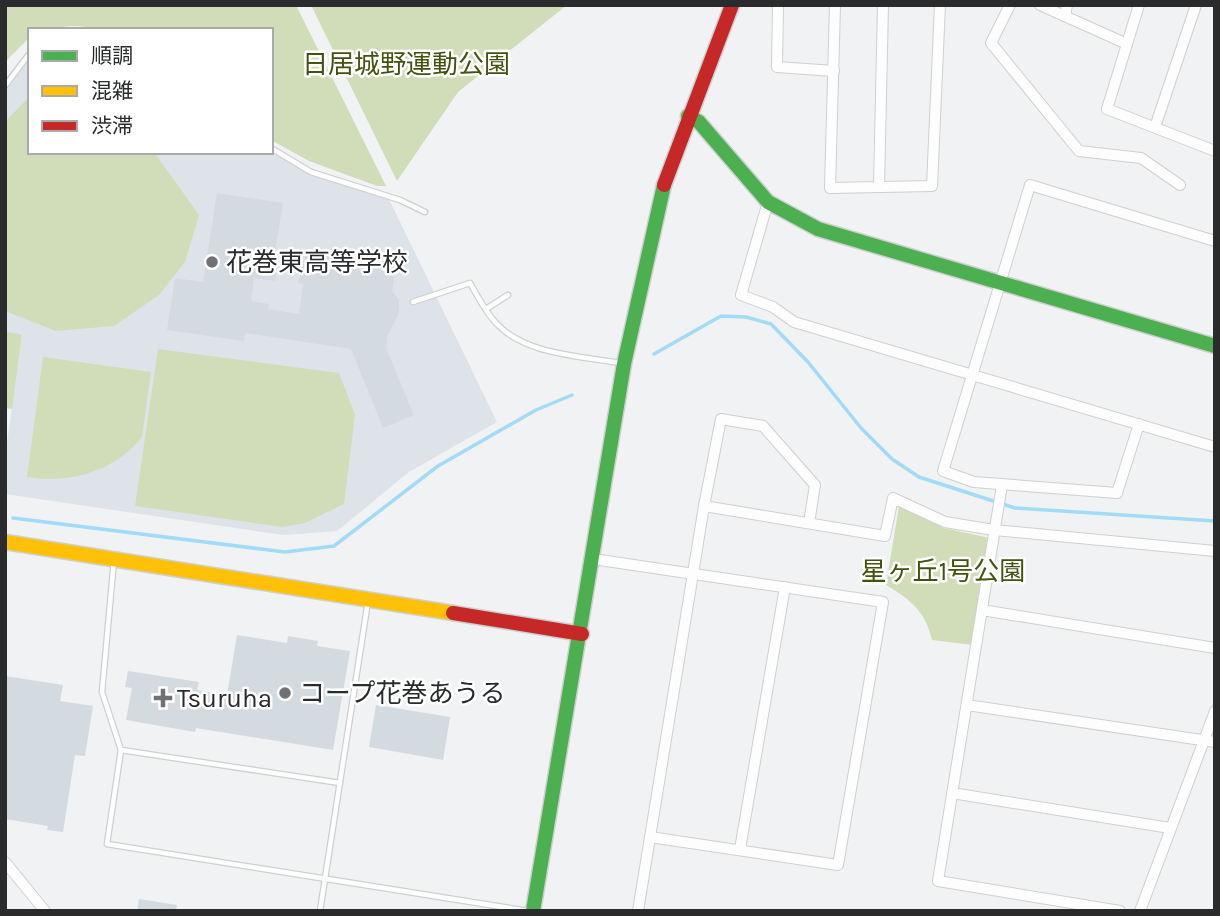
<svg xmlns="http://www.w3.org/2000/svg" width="1220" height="916" viewBox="0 0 1220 916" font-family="Karla,'Noto Sans JP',sans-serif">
<rect width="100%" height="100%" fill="#f0f2f4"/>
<polygon fill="#dde3e9" points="30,48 30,152 271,152 271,147 304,166 386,193 497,422 409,472 337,531 283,535 5,494 5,457 22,336 5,331 5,79"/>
<g fill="#d1ddb9">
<path d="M5 5H296L386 186H377L309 161 271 140V30H97C73 21 54 30 30 30V37L5 62Z"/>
<polygon points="311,5 567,5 458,92 397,181"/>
<polygon points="30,96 30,152 154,152 199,215 185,262 159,295 114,326 56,331 5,311 5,122"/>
<polygon points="5,331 22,335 12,409 5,408"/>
<polygon points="158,349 339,373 355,415 344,504 305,523 282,527 135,506"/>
<path d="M43 357 151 372 142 437C114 472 69 484 27 477Z"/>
<path d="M899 506 944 528 990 538 973 645 932 640C926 612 910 599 886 585Z"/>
</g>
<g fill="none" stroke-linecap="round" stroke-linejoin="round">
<g stroke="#a1dbf8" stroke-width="3.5">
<polyline points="654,354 721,316 746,317 771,324 808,362 861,428 892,459 919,477 1015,508 1215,521"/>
<polyline points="13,518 285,552 334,546 438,466 536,410 572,395"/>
</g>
</g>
<g fill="#d4dbe0">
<polygon points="217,193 283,203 273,264 277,265 275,281 254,278 251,301 269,304 268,309 299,314 303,284 298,283 307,250 396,267 392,291 399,300 399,313 387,337 386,348 414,415 383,428 351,349 245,333 244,341 167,330 175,278 203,282"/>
<polygon points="237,635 287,643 288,636 318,641 317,646 350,651 333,750 196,728 195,732 126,720 132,688 125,687 128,671 199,682 197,690 227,695"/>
<polygon points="5,676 63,685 60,701 93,706 85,756 75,755 63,832 47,830 48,826 5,819"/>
<polygon points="376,705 450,717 443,760 369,747"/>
<polygon points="139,899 177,905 176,911 137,911"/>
</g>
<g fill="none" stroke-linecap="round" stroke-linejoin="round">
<defs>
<g id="lane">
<polyline points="5,86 30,53"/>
<polyline points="271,148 311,172 400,200 425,212"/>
<path d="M413 302 470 283C478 297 486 313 497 324 526 355 582 356 620 363"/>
<polyline points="486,309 508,295"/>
<polyline points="114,560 102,692 121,750 340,783"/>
<polyline points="121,750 107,844 528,911"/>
<polyline points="320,911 368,601"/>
</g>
<g id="street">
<polyline points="778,5 777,67 834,71"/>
<polyline points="835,5 830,188 932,186 940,5"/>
<polyline points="1010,5 991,43 1079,151 1141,158 1180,185"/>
<polyline points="1040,5 1127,44"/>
<polyline points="1139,5 1107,109 1215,151"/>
<polyline points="1065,16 1067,5"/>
<polyline points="1155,127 1196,5"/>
<polyline points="879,187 883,5"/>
<polyline points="768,202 741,295 773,307 794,322 1215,447"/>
<polyline points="1139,424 1117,493 974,482 943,471 1030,185 1215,241"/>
<polyline points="1002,485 938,881 1120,911"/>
<polyline points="704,506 721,419 763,426 815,485 809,523"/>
<polyline points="593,559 883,602 838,865 650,837"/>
<polyline points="982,610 1215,648"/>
<polyline points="967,705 1215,742"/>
<polyline points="952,793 1170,828"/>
<polyline points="740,849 785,587"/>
<polyline points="5,862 45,911"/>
<polyline points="638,911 704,506 885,536 893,498 945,522 994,530 1215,551"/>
<polyline points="1140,911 1215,711"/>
</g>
<g id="fast">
<polyline points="688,116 699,122 768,202 818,229 1215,346"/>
<polyline points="533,911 624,364 664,185"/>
</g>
<polyline id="slow" points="5,542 453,613"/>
<g id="jam">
<polyline points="664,185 732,5"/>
<polyline points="453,613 582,634"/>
</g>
</defs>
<use href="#lane" stroke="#ced0d0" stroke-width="7"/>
<use href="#street" stroke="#ced0d0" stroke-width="12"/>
<use href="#fast" stroke="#ced0d0" stroke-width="17"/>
<use href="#slow" stroke="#ced0d0" stroke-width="17"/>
<use href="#jam" stroke="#ced0d0" stroke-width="17"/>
<use href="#lane" stroke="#fdfdfd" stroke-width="4.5"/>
<use href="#street" stroke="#fdfdfd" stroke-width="10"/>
<use href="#fast" stroke="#4caf50" stroke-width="14"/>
<use href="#slow" stroke="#ffc107" stroke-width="14"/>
<use href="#jam" stroke="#c62828" stroke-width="14"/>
</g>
<g fill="#6f7172" stroke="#fff" stroke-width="2.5">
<circle cx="212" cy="262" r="7"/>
<circle cx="285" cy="693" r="7"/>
<path d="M159.5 687.5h7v7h7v7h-7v7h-7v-7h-7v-7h7z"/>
</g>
<g text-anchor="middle" stroke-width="5" stroke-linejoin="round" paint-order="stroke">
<g font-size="26" fill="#43530e" stroke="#fff">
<text x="406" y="73">日居城野運動公園</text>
<text x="943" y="580">星ヶ丘1号公園</text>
</g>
<g font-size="26" fill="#292b2c" stroke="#fff" text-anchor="start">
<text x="226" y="271">花巻東高等学校</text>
<text x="299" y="702">コープ花巻あうる</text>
<text x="177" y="707">Tsuruha</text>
</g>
</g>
<rect width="1220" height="916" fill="none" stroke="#292b2c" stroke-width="14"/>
<rect x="28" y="28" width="245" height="126" fill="#ffffff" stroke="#a9aaab" stroke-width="2"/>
<rect x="42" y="51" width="35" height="10" fill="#4caf50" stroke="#a9aaab" stroke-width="2"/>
<text x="91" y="63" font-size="21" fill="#292b2c">順調</text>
<rect x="42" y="86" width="35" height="10" fill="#ffc107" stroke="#a9aaab" stroke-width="2"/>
<text x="91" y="98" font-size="21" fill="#292b2c">混雑</text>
<rect x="42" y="121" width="35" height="10" fill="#c62828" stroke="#a9aaab" stroke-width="2"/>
<text x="91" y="133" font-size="21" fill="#292b2c">渋滞</text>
</svg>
